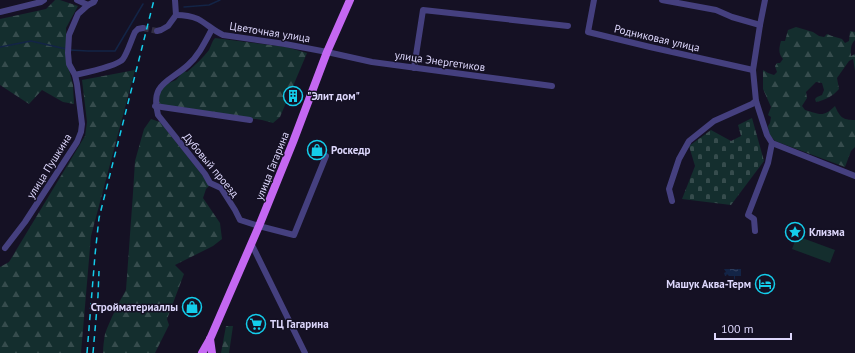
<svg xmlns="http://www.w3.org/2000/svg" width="855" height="353" viewBox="0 0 855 353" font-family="'PT Sans',sans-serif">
<defs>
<pattern id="forest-firs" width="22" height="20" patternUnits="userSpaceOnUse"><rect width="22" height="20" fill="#142e2e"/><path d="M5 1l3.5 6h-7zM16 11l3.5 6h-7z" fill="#364c4d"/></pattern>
<pattern id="cemetery-stones" width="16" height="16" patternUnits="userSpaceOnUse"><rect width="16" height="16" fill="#142e2e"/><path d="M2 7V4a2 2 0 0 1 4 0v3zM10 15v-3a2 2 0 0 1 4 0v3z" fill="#364c4d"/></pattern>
<pattern id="water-ripples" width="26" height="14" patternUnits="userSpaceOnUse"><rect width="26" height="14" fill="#132446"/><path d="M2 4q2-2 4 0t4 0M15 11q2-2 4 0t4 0" fill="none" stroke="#354362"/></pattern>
</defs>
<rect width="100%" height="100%" fill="#151124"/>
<g fill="url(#forest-firs)">
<polygon points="55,0 60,0 78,6 66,28 68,66 73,85 74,104 63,102 42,90 29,104 0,85 0,19 46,9"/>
<path d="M796 27 813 32 819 36 824 37 827 34 832 36 842 39 845 43 849 41 850 31 855 32V40C850 45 851 49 851 56L855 54V71L853 59 849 61 837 78 839 89C832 97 825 100 816 102L815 99 817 97 822 95 824 90 822 83 816 82 806 92 807 98 802 106 805 110C820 114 823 118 835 106 840 117 842 120 855 120V147L851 151 845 167 775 141 769 134 768 126 770 123 771 117 768 115 771 107 763 89V70L768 73 774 75 777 72 775 66 777 63H780L783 59C778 53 779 48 781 41H785L788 30Z"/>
<path d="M215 38 286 47 307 53 280 117 273 123 262 120 165 106 159 103 160 92 164 85 176 80 184 71 187 72C195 65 203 58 209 50 211 46 212 41 215 38Z"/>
<polygon points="135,70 91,236 81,353 0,353 0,267 9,262 85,136 87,122 82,80"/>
<path d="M151 119 160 122 210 185 206 189 203 198 220 223 222 239 213 246 175 265 184 274 167 319 169 325 155 353H103C103 347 104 340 105 334 110 320 119 302 126 290L133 193 135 161 144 129Z"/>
<polygon points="226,326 233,326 229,353 221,353"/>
</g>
<polygon fill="url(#cemetery-stones)" points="752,118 764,161 731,205 682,199 695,166 689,146 711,130 731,141 741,136 738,125"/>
<polygon fill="#142e2e" points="797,236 835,250 830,263 792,249"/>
<polygon fill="url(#water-ripples)" points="724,269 741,269 741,276 735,276 735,280 736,284 730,284 729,280 734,280 734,276 729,276 727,274 726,276 725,276 724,273 726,272"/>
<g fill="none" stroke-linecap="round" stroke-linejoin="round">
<g stroke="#132446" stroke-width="1.5">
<polyline points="184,7 209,5 220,0"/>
<polyline points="0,47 31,41 66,49"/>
<polyline points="70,50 88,51 115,51 143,4"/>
</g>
<polyline stroke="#332f44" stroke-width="6" stroke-dasharray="6 3" stroke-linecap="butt" points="143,28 157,31"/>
<g stroke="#45407f" stroke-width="6">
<polyline points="77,0 88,5"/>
<polyline points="594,0 588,32 650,47 753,70"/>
<polyline points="662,0 716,10 732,17 760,25"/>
<polyline points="0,12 41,2 44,0"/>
<path d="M176 15C183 15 191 16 198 19 207 24 214 31 223 35L285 44 327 52 372 62 552 86"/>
<path d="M212 29C205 42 199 55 188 65 168 83 150 83 158 115L205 174 210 183 221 188 235 210 240 220 259 226 294 235 326 156"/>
<polyline points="157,31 161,30 168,26 176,15 175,0"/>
<polyline points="414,68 423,10 568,26"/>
<path d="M75 75C84 73 118 66 123 59 127 54 132 38 135 32L138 29 143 28"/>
<polyline points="155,106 250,120"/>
<polyline points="772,143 855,176"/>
<polyline points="672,201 669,189 679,159 689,141 714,121 752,104 756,101"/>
<polyline points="755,231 754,219 748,215 768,163 772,143 767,135 756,101 753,70 760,25 765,0"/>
<polyline points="251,243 305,353"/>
<polyline points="5,248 25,222 77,142 81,132 82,124 77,84 75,75 69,64 68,53 69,35 78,14 88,5 94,2 95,0"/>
</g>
<g stroke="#c468f2" stroke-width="8">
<polyline points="210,339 212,353"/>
<polyline points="202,353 210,339 259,226 293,142 327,52 350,0"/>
</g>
<g stroke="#14cdeb" stroke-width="1.5" stroke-dasharray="6 5" stroke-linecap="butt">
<polyline points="87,353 95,255 99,218 154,0"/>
<polyline points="93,353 98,296 99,271"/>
</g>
</g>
<defs>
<symbol id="building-ring" viewBox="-11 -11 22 22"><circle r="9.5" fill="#151124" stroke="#14cdeb" stroke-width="1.5"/><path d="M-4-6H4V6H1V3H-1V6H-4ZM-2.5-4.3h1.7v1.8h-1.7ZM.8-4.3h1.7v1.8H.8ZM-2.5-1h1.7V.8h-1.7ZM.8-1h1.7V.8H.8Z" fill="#14cdeb"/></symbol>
<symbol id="shop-ring" viewBox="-11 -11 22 22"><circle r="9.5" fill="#151124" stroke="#14cdeb" stroke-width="1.5"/><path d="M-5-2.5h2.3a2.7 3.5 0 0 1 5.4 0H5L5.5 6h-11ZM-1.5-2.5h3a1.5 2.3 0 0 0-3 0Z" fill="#14cdeb"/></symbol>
<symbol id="sight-ring" viewBox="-11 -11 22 22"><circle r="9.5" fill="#151124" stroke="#14cdeb" stroke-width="1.5"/><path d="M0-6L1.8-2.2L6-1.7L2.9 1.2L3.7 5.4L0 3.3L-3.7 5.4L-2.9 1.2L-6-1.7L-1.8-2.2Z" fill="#14cdeb"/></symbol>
<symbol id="hotel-ring" viewBox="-11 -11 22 22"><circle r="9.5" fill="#151124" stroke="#14cdeb" stroke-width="1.5"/><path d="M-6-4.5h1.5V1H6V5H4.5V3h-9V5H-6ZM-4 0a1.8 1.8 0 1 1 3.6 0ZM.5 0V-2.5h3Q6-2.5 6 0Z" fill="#14cdeb"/></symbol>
<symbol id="supermarket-ring" viewBox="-11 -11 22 22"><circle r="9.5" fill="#151124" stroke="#14cdeb" stroke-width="1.5"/><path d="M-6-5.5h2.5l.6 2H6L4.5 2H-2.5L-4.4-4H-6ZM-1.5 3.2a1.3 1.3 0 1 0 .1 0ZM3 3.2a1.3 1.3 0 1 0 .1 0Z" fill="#14cdeb"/></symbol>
</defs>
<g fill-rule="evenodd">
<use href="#building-ring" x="282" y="85" width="22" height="22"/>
<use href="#shop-ring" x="306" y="139" width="22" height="22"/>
<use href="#sight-ring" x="784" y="221" width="22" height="22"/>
<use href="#hotel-ring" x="754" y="273" width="22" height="22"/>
<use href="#shop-ring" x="181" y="296" width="22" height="22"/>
<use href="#supermarket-ring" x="245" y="313" width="22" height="22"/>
</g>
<g text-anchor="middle" stroke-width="3" stroke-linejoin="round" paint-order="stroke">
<g font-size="11" fill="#ddd7fc" stroke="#151124">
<text transform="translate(270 32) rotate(9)" y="4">Цветочная улица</text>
<text transform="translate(657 38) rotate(13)" y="4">Родниковая улица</text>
<text transform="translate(440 61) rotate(8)" y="4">улица Энергетиков</text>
<text transform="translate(211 165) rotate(50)" y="4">Дубовый проезд</text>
<text transform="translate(49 166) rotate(-58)" y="4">улица Пушкина</text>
<text transform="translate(272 166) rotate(-68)" y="4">улица Гагарина</text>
</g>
<g font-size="11" font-weight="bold" fill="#ddd7fc" stroke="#151124" text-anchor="start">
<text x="307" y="100">"Элит дом"</text>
<text x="331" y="154">Роскедр</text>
<text x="809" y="236">Клизма</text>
<text x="751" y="288" text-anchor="end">Машук Аква-Терм</text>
<text x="178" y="311" text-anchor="end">Стройматериаллы</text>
<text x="270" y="328">ТЦ Гагарина</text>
</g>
</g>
<path d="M715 333v6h76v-6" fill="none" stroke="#ddd7fc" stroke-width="2"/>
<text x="721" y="333" font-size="12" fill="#ddd7fc" stroke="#151124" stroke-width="3" paint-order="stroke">100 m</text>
</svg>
